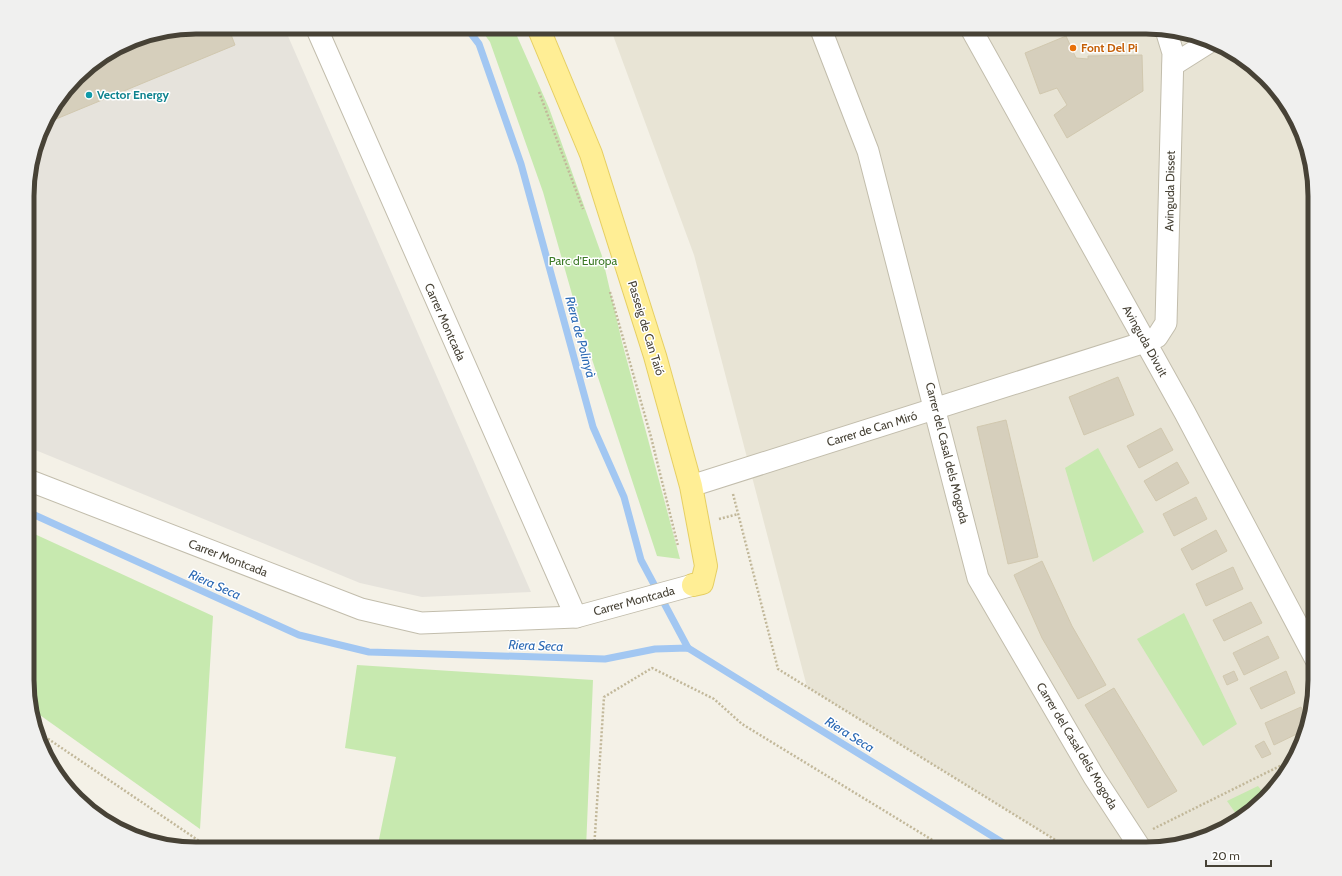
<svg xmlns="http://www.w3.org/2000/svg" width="1342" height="876" viewBox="0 0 1342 876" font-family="Cabin,sans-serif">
<rect width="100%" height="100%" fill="#f4f1e7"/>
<polygon fill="#e8e4d5" points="610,27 1147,27 1200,36 1240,56 1293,112 1315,185 1315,691 1306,734 1286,774 1230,827 1157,849 1070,849 807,687 694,255"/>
<polygon fill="#e6e3dc" points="196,27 284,27 531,592 422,597 360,583 28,447 28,174 44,121 84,69 131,40"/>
<g fill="#c7e9af">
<polygon points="479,27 513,27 549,108 602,256 622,342 680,559 657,556 581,326 543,192 490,42"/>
<polygon points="1098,448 1144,532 1093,562 1065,468"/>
<polygon points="28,531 213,616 200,829 30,708 28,702"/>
<polygon points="1184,613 1237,724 1203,746 1137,639"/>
<polygon points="357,665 593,680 586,849 377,849 396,757 345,748"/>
<polygon points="1258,786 1265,795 1239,818 1227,801"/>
</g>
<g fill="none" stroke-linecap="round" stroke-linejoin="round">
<g stroke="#a2c7f2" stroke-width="7">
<polyline points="466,27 479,44 521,164 593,427 624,497 641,560 688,648"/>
<polyline points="28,512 299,635 369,652 605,659 655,649 688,648 1013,849"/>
</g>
</g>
<g fill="#d6cfbc" stroke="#d1c8af">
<polygon points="196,27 228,27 235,45 44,124 84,69 131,40"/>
<polygon points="1066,36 1076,58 1088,59 1088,56 1142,55 1143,91 1067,138 1054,115 1067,105 1057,88 1040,94 1025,53"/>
<polygon points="1118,377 1134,415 1084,435 1069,397"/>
<polygon points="1006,420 1038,557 1008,564 977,427"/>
<polygon points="1161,428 1173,450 1139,468 1127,446"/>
<polygon points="1177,462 1189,483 1156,501 1144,481"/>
<polygon points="1196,497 1207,519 1174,536 1163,514"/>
<polygon points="1216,530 1227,551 1192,570 1181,549"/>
<polygon points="1042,561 1072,626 1106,685 1078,699 1042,638 1014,575"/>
<polygon points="1233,567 1243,589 1206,606 1196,584"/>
<polygon points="1251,602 1262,623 1224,641 1213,620"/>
<polygon points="1268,636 1279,658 1244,675 1233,653"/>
<polygon points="1234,671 1238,680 1227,685 1223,676"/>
<polygon points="1286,671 1295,693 1261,709 1250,688"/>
<polygon points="1114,688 1177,791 1148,808 1085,705"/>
<polygon points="1301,707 1308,722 1307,729 1274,745 1265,723"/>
<polygon points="1264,741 1271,754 1262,758 1255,746"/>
<polygon points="1199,831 1202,835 1183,841"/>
</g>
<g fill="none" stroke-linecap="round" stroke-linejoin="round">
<defs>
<g id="minor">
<polyline points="316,27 576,617"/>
<polyline points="820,27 868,151 978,578 1094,777 1141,849"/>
<polyline points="970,27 1185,413 1315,658"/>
<polyline points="1173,65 1211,41"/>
<polyline points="28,480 361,609 421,623 576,617 693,585"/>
<polyline points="691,486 1145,342 1157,337 1166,323 1173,53 1166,30"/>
</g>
<polyline id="major" points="538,27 591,154 655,356 691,486 706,566 702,583 693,585"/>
</defs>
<use href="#minor" stroke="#c2bdac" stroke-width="23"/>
<use href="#major" stroke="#e6cf63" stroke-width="24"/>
<g stroke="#c2b89a" stroke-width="2.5" stroke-dasharray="2 2" stroke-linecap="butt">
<polyline points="539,92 583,209"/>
<polyline points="610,292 651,437 678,546"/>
<polyline points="733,494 778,669 1070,849"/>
<polyline points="719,519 738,514"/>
<polyline points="38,732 211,849"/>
<polyline points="1153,829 1294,759"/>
<polyline points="594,849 604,697 652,668 714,699 742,724 947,849"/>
</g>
<use href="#minor" stroke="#fff" stroke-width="21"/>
<use href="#major" stroke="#ffee95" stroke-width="22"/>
</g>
<circle fill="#e8710a" stroke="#fff" stroke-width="1.5" cx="1073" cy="48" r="4"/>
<circle fill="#0f9aa8" stroke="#fff" stroke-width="1.5" cx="89" cy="95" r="4"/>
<g text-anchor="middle" stroke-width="3" stroke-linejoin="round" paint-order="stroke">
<g font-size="12" font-weight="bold" fill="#c56008" stroke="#fff" text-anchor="start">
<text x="1081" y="52">Font Del Pi</text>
</g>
<g font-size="12" font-weight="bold" fill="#0d838f" stroke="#fff" text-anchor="start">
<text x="97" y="99">Vector Energy</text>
</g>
<g font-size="12" fill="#474236" stroke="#fff">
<text transform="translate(1170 191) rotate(-89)" y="4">Avinguda Disset</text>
<text transform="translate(445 322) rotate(66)" y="4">Carrer Montcada</text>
<text transform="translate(646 328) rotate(73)" y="4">Passeig de Can Taió</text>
<text transform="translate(1145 341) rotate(61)" y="4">Avinguda Divuit</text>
<text transform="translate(872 429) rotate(-17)" y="4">Carrer de Can Miró</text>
<text transform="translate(947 453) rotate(76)" y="4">Carrer del Casal dels Mogoda</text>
<text transform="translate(228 558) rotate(21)" y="4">Carrer Montcada</text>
<text transform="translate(634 601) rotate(-15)" y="4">Carrer Montcada</text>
<text transform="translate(1077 746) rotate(59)" y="4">Carrer del Casal dels Mogoda</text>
</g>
<g font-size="12" fill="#3d7a27" stroke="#fff">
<text x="583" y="265">Parc d'Europa</text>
</g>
<g font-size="13" font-style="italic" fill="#2c6ab5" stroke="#fff">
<text transform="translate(581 337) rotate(75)" y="5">Riera de Polinyà</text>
<text transform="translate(215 584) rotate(24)" y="5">Riera Seca</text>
<text transform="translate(536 645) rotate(2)" y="5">Riera Seca</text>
<text transform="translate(850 734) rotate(32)" y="5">Riera Seca</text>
</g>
</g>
<path d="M0 0H1342V876H0ZM196 34H1146A162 162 0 0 1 1308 196V680A162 162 0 0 1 1146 842H196A162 162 0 0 1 34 680V196A162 162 0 0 1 196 34Z" fill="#f0f0ef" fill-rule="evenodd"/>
<path fill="none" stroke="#474236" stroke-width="5" d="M196 34H1146A162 162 0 0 1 1308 196V680A162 162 0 0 1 1146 842H196A162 162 0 0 1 34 680V196A162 162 0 0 1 196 34Z"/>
<path d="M1206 860v6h65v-6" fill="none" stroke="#474236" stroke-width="2"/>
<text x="1212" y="860" font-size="12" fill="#474236" stroke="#ffffff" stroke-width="3" paint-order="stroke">20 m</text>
</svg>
